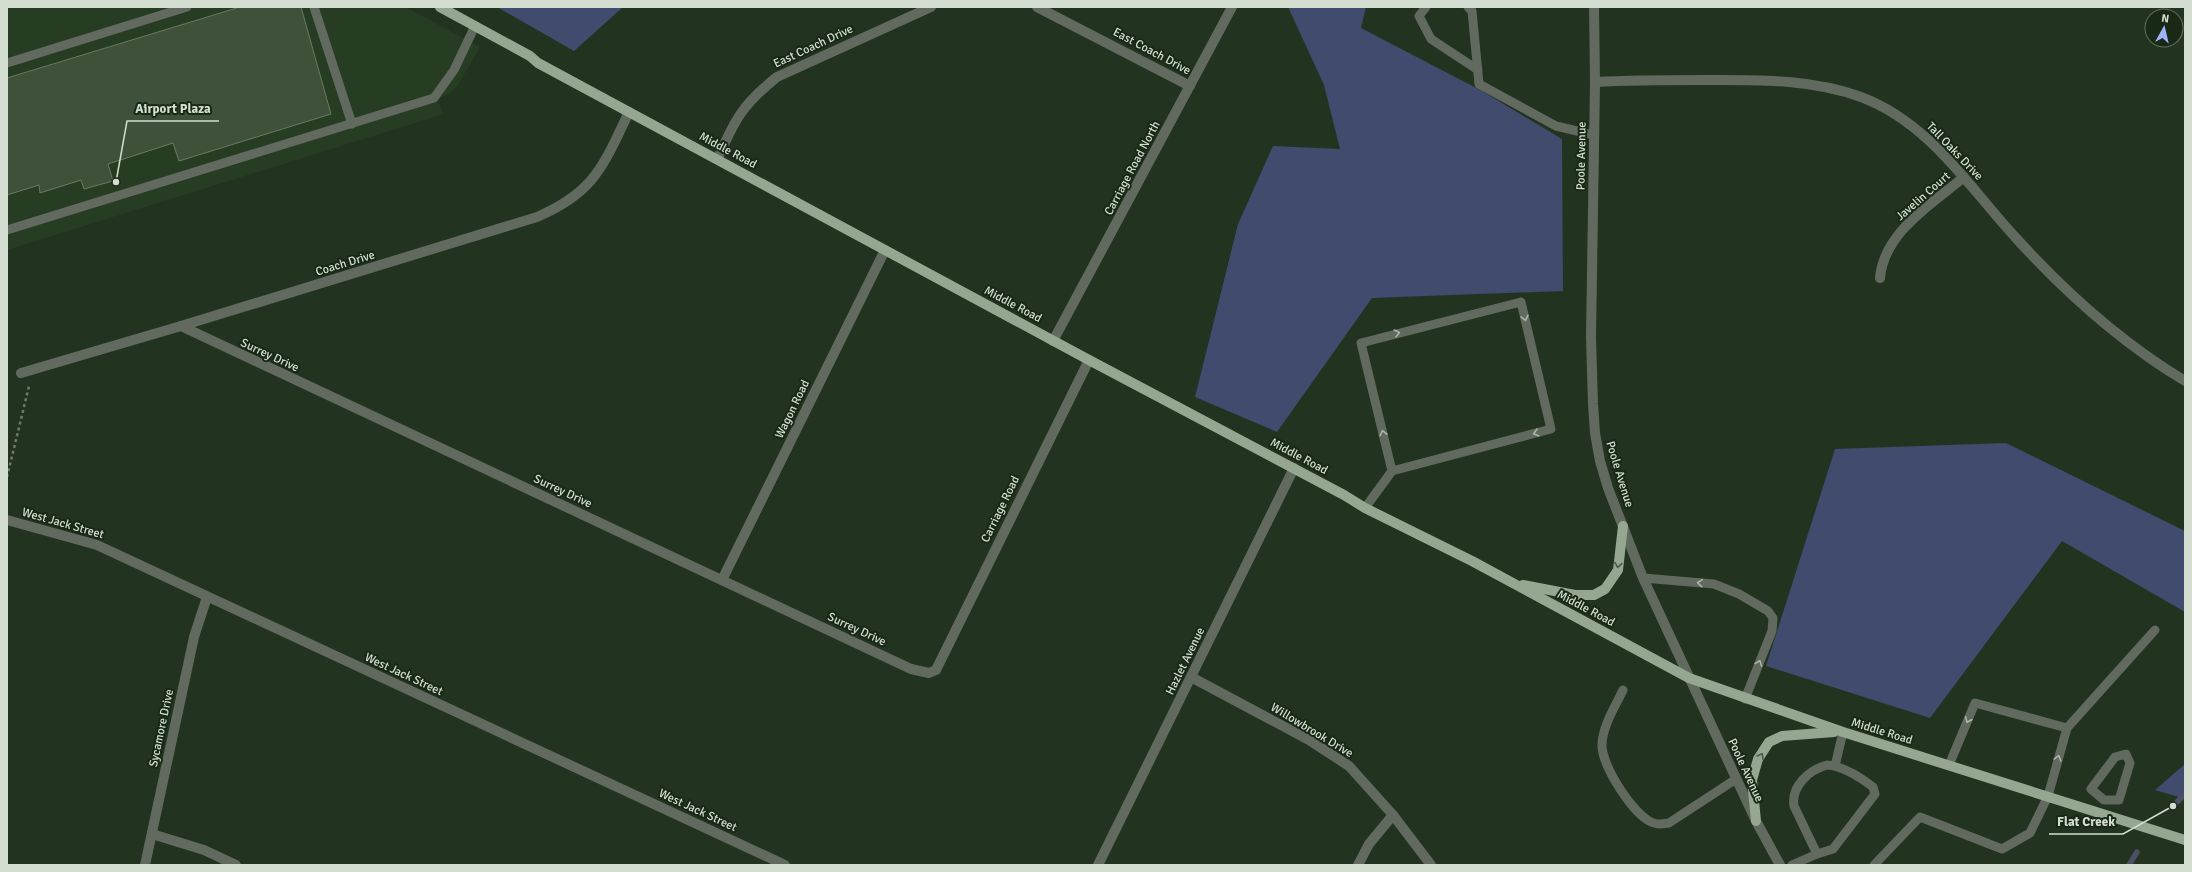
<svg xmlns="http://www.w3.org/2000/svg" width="2192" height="872" viewBox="0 0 2192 872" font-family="Signika,sans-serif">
<rect width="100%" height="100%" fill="#22331f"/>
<polygon fill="#273d23" points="7,7 406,7 480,47 458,85 451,93 437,100 444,114 7,250"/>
<g fill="#414b6e">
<polygon points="497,7 623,7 574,51"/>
<polygon points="1288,7 1366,7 1361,28 1482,91 1562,139 1563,291 1372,298 1277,432 1195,397 1238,224 1273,146 1340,149 1324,85"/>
<polygon points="2006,443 2185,531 2185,612 2062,541 1930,718 1766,666 1835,449"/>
<polygon points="2185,764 2185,799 2155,790"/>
</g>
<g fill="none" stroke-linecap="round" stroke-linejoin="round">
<g stroke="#4a5166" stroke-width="5.5">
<polyline points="2173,806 2185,794"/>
<polyline points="2129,865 2137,852"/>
</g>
</g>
<polygon fill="#3f513b" stroke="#677b63" points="240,7 301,7 331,114 179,161 173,143 108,164 113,181 84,189 81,180 40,193 39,185 7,195 7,78"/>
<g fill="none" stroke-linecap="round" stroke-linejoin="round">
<polyline stroke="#6d7b6a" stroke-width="2.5" stroke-dasharray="3 3" stroke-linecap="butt" points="7,477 29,386"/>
<g stroke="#626a60" stroke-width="9">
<polyline points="314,7 352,124"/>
<polyline points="1426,7 1419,16 1431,39 1478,70"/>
<polyline points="1468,7 1472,11 1479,84 1556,126 1594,135"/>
<polyline points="7,63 187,7"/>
<polyline points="7,230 434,98 454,70 475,26"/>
<polyline points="1365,508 1392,471 1551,429 1521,302 1361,343 1392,471"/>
<polyline points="1643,578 1714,584 1739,594 1768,611 1773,618 1772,631 1745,699"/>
<path d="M1623 690C1615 707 1603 725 1602 744 1601 765 1633 814 1651 822 1658 825 1662 824 1669 823L1736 779"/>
<polyline points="2067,728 2155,630"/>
<polygon points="2126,754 2130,763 2119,800 2104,800 2091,789 2115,757"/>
<path d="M1827 765C1843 766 1860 777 1873 787L1875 794 1833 849 1817 854 1794 806C1791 786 1809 770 1827 765Z"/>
<polyline points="1835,766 1843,732"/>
<polyline points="1792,865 1817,854"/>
<polyline points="1874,865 1920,817 2002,849 2030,833 2048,796 2067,728 1975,703 1949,765"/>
</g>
<g stroke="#626a60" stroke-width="10">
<polyline points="1037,7 1190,86"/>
<path d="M1595 82C1633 80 1670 80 1708 80 1760 80 1811 79 1861 97 1930 123 1968 186 2016 238 2065 292 2122 343 2185 381"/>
<path d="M718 158C735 119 743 104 777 77L931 7"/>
<path d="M1880 278C1884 232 1932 204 1964 177"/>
<polyline points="181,326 911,669 929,673 936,670 1089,360"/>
<polyline points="1053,341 1232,7"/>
<path d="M21 373 181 326 537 217C595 192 603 166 629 112"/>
<polyline points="7,520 97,545 785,865"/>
<polyline points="722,580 885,250"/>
<polyline points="1191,677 1309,740 1349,766 1393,815 1431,865"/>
<polyline points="152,834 204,850 236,865"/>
<polyline points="145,865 194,637 207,597"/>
<polyline points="1358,865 1369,844 1393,815"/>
</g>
<g stroke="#626a60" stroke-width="10">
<polyline points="1594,7 1595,82 1591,337 1593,404 1595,433 1600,461 1608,488 1643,578 1756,821 1780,865"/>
<polyline points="1098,865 1294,468"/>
</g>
<g stroke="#95a691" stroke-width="10">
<polyline points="440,7 530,56 538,63 1089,360 1344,495 1365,508 1472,561 1689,678 1843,732 2185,840"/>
<polyline points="1523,585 1575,595 1594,595 1605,589 1618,570 1623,526"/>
<polyline points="1756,821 1752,780 1758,759 1769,742 1782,736 1834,732"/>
</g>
</g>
<defs><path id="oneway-chevron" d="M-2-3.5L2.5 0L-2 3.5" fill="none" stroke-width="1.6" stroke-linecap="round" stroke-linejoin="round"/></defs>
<g stroke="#abb5a9">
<use href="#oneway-chevron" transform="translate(1525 318) rotate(76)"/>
<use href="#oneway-chevron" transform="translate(1397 333) rotate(-14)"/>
<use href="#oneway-chevron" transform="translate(1383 433) rotate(-103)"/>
<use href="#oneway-chevron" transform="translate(1536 433) rotate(165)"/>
<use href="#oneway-chevron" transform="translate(1700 583) rotate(-175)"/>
<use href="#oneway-chevron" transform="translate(1759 663) rotate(-69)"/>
<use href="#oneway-chevron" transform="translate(1968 720) rotate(113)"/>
<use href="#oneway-chevron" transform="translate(2058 758) rotate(-75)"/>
</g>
<g stroke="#4a5b47">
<use href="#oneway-chevron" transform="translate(1618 565) rotate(99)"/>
<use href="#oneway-chevron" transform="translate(1761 756) rotate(-60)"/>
</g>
<g text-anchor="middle" stroke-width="4" stroke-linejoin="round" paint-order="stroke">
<g font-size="12" fill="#d3ded1" stroke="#182915">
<text transform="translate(813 46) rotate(-25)" y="4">East Coach Drive</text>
<text transform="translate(1152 51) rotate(28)" y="4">East Coach Drive</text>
<text transform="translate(728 150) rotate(28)" y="4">Middle Road</text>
<text transform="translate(1955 151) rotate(46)" y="4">Tall Oaks Drive</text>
<text transform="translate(1581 156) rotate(-89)" y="4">Poole Avenue</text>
<text transform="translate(1132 168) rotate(-62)" y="4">Carriage Road North</text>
<text transform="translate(1923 196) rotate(-41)" y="4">Javelin Court</text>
<text transform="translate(345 263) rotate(-17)" y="4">Coach Drive</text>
<text transform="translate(1013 304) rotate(28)" y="4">Middle Road</text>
<text transform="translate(270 355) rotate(25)" y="4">Surrey Drive</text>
<text transform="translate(792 409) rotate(-64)" y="4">Wagon Road</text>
<text transform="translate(1299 456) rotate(28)" y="4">Middle Road</text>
<text transform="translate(1620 474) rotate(73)" y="4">Poole Avenue</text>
<text transform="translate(563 491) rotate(25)" y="4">Surrey Drive</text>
<text transform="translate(1000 509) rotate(-64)" y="4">Carriage Road</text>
<text transform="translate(63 523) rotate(16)" y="4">West Jack Street</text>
<text transform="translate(1586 608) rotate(28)" y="4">Middle Road</text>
<text transform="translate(857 629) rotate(25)" y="4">Surrey Drive</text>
<text transform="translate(1185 661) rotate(-64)" y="4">Hazlet Avenue</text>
<text transform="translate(404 674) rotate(25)" y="4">West Jack Street</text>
<text transform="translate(161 728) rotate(-78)" y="4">Sycamore Drive</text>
<text transform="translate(1312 730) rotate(31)" y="4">Willowbrook Drive</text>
<text transform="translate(1882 731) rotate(17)" y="4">Middle Road</text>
<text transform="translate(1746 770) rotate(65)" y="4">Poole Avenue</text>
<text transform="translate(698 810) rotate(25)" y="4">West Jack Street</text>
</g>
</g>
<path fill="none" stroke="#d3ded1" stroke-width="1.5" d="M116 182L127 121H219M2173 806L2123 834H2049"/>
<g fill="#d3ded1" stroke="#182915" stroke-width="1.5">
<circle cx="116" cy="182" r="4"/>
<circle cx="2173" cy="806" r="4"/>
</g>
<g font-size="13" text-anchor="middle" font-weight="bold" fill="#d3ded1" stroke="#182915" stroke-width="4" stroke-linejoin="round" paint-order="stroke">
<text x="173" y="113">Airport Plaza</text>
<text x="2086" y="826">Flat Creek</text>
</g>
<rect width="2192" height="872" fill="none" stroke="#d3ded1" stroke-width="16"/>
<g transform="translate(2164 28) rotate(8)"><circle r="19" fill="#182915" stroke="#637160"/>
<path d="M0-3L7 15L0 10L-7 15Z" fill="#9fb3fd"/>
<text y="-6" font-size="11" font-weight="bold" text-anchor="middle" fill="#d3ded1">N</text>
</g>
</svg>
